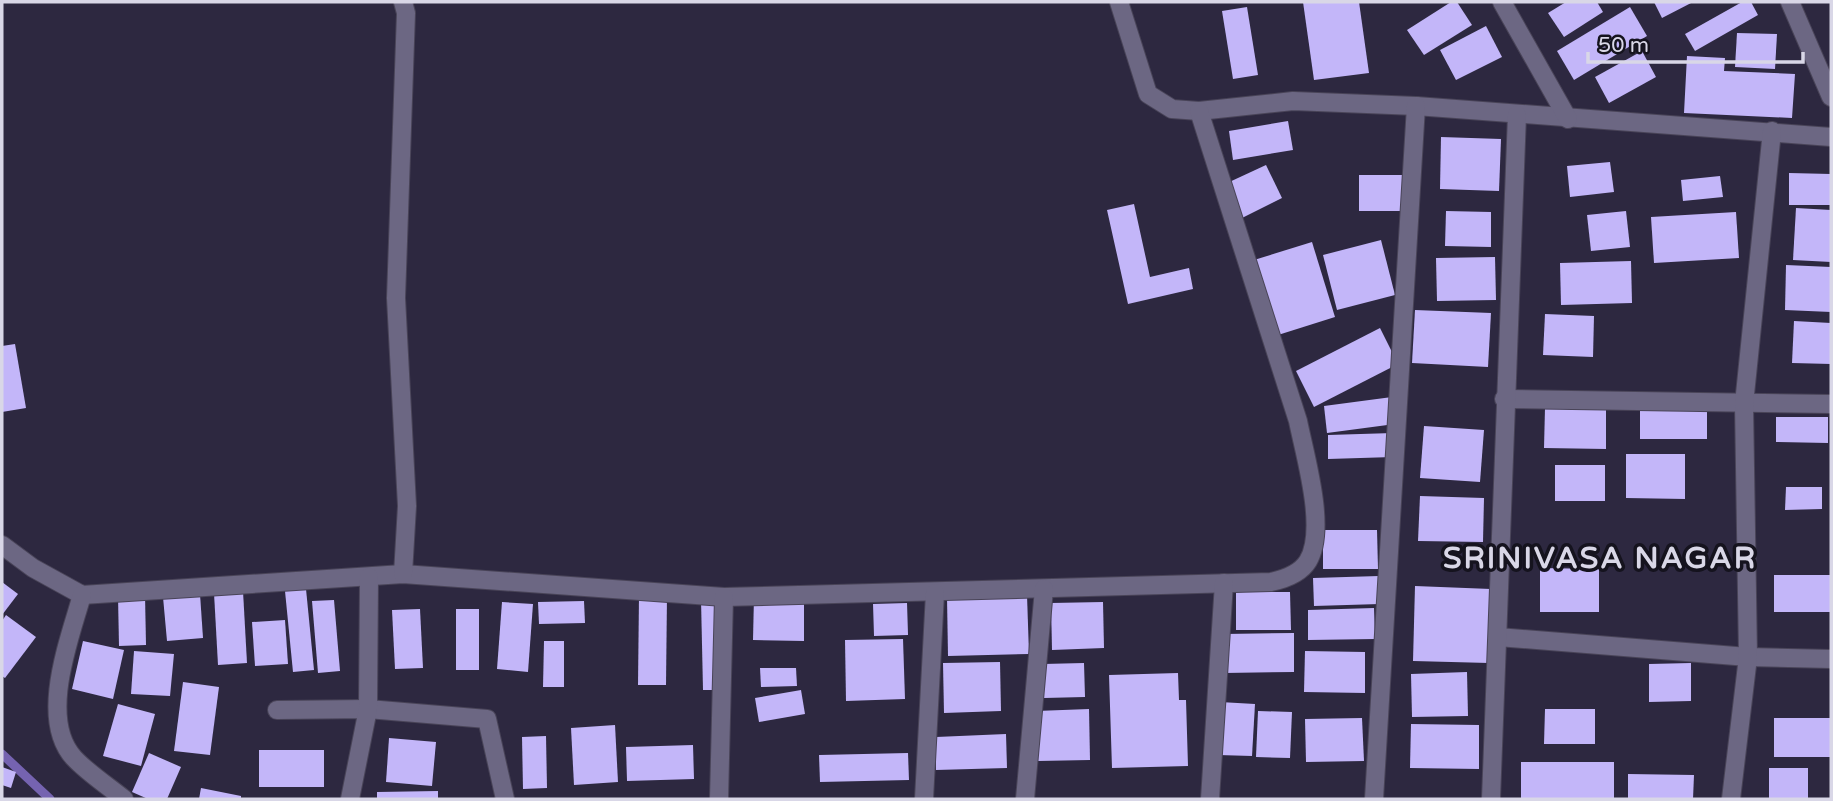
<svg xmlns="http://www.w3.org/2000/svg" width="1833" height="801" viewBox="0 0 1833 801" font-family="'Varela Round',sans-serif">
<rect width="100%" height="100%" fill="#2d2840"/>
<g fill="none" stroke-linecap="round" stroke-linejoin="round">
<polyline stroke="#7563b0" stroke-width="9" points="2,754 50,799"/>
</g>
<g fill="#c3b6f9">
<polygon points="1303,2 1359,2 1369,73 1314,80"/>
<polygon points="1451,2 1457,2 1472,25 1424,55 1407,30"/>
<polygon points="1566,2 1597,2 1603,12 1564,37 1548,13"/>
<polygon points="1654,2 1693,2 1662,18"/>
<polygon points="1742,2 1751,2 1758,15 1695,51 1685,34"/>
<polygon points="1247,7 1258,75 1233,79 1222,11"/>
<polygon points="1630,7 1647,36 1574,80 1557,51"/>
<polygon points="1486,26 1502,57 1456,80 1440,50"/>
<polygon points="1737,33 1777,34 1775,69 1735,67"/>
<polygon points="1642,51 1656,77 1609,103 1595,77"/>
<polygon points="1687,56 1725,58 1724,71 1795,74 1792,118 1684,113"/>
<polygon points="1288,121 1293,150 1233,160 1229,131"/>
<polygon points="1441,137 1501,139 1499,191 1440,189"/>
<polygon points="1610,162 1614,192 1570,197 1567,166"/>
<polygon points="1266,165 1282,198 1242,218 1225,184"/>
<polygon points="1789,173 1831,174 1831,205 1789,205"/>
<rect x="1359" y="175" width="44" height="36"/>
<polygon points="1720,176 1723,197 1683,201 1681,180"/>
<polygon points="1134,204 1150,277 1189,268 1193,289 1128,304 1107,210"/>
<polygon points="1796,208 1831,210 1831,262 1793,260"/>
<polygon points="1446,211 1491,212 1491,247 1445,246"/>
<polygon points="1626,211 1630,247 1591,251 1587,215"/>
<polygon points="1736,212 1739,258 1654,263 1651,217"/>
<polygon points="1381,240 1395,295 1337,310 1323,255"/>
<polygon points="1312,242 1335,317 1278,335 1254,260"/>
<polygon points="1495,257 1496,300 1437,301 1436,258"/>
<polygon points="1631,261 1632,303 1561,305 1560,263"/>
<polygon points="1786,265 1831,267 1831,312 1785,310"/>
<polygon points="1415,310 1491,313 1488,367 1412,363"/>
<polygon points="1545,314 1594,316 1593,357 1543,355"/>
<polygon points="1794,321 1831,323 1831,364 1792,363"/>
<polygon points="1380,328 1398,364 1314,407 1296,371"/>
<polygon points="15,344 26,408 2,412 2,346"/>
<polygon points="1392,397 1395,424 1327,433 1324,406"/>
<polygon points="1545,408 1606,409 1606,449 1544,448"/>
<rect x="1640" y="411" width="67" height="28"/>
<polygon points="1776,417 1828,417 1828,443 1776,442"/>
<polygon points="1424,426 1484,430 1480,482 1420,478"/>
<polygon points="1393,433 1393,457 1328,459 1328,435"/>
<polygon points="1626,454 1685,454 1685,499 1626,498"/>
<rect x="1555" y="465" width="50" height="36"/>
<polygon points="1786,487 1822,487 1822,509 1785,510"/>
<polygon points="1420,496 1484,498 1483,542 1418,541"/>
<polygon points="1323,530 1377,530 1378,569 1323,569"/>
<polygon points="1540,568 1599,569 1599,612 1540,612"/>
<rect x="1774" y="575" width="57" height="37"/>
<polygon points="1379,576 1380,604 1314,606 1313,578"/>
<polygon points="2,582 18,594 2,615"/>
<polygon points="1415,586 1491,589 1489,663 1413,661"/>
<polygon points="306,589 314,670 293,672 285,591"/>
<polygon points="243,591 247,663 218,665 214,593"/>
<polygon points="1236,592 1290,592 1291,630 1236,630"/>
<polygon points="200,594 203,638 167,641 163,597"/>
<polygon points="145,595 146,645 119,646 118,596"/>
<polygon points="639,595 667,595 666,685 638,685"/>
<polygon points="1027,595 1029,654 948,656 947,597"/>
<polygon points="754,596 804,597 804,641 753,640"/>
<polygon points="720,598 721,690 703,690 701,599"/>
<polygon points="334,600 340,671 318,673 312,601"/>
<polygon points="584,601 585,623 539,624 538,602"/>
<polygon points="502,602 533,604 528,672 497,669"/>
<polygon points="1103,602 1104,648 1052,650 1051,603"/>
<polygon points="907,603 908,635 874,636 873,604"/>
<polygon points="1374,608 1375,639 1308,640 1308,610"/>
<polygon points="420,609 423,668 395,669 392,610"/>
<rect x="456" y="609" width="23" height="61"/>
<polygon points="6,615 36,637 5,678 2,676 2,621"/>
<polygon points="285,620 288,664 255,666 252,622"/>
<polygon points="1294,633 1294,672 1224,673 1224,634"/>
<polygon points="903,639 905,699 846,701 845,640"/>
<polygon points="83,641 124,650 113,699 72,689"/>
<polygon points="544,641 564,641 564,687 543,687"/>
<polygon points="134,651 174,654 170,696 131,694"/>
<polygon points="1305,651 1365,652 1365,693 1304,692"/>
<polygon points="1000,662 1001,711 944,713 943,663"/>
<polygon points="1084,663 1085,697 1044,698 1043,664"/>
<polygon points="1691,663 1691,701 1649,702 1649,664"/>
<polygon points="760,668 796,668 797,686 761,687"/>
<polygon points="1467,672 1468,716 1412,717 1411,674"/>
<polygon points="1178,673 1179,700 1186,700 1188,766 1112,768 1109,675"/>
<polygon points="183,682 219,687 210,755 174,751"/>
<polygon points="801,690 805,714 759,722 755,698"/>
<polygon points="1220,702 1255,704 1252,756 1218,755"/>
<polygon points="118,704 155,714 141,766 103,756"/>
<polygon points="1089,709 1090,760 1038,761 1036,711"/>
<polygon points="1545,709 1595,709 1595,744 1544,744"/>
<polygon points="1258,711 1292,712 1290,758 1256,757"/>
<polygon points="1362,718 1364,761 1306,762 1305,719"/>
<rect x="1774" y="718" width="57" height="39"/>
<polygon points="1411,724 1479,725 1479,769 1410,768"/>
<polygon points="615,725 618,782 574,785 571,728"/>
<polygon points="1006,734 1007,768 936,770 936,737"/>
<polygon points="546,736 547,788 523,789 522,737"/>
<polygon points="389,738 436,742 432,786 386,782"/>
<polygon points="693,745 694,779 627,781 626,747"/>
<rect x="259" y="750" width="65" height="37"/>
<polygon points="149,753 181,767 167,799 148,799 132,792"/>
<polygon points="908,753 909,780 820,782 819,755"/>
<rect x="1521" y="762" width="93" height="37"/>
<polygon points="2,767 16,772 11,788 2,785"/>
<rect x="1769" y="768" width="39" height="31"/>
<polygon points="1628,774 1694,775 1693,799 1628,799"/>
<polygon points="201,788 241,796 241,799 199,799"/>
<polygon points="438,791 438,799 377,799 377,792"/>
</g>
<g fill="none" stroke-linecap="round" stroke-linejoin="round">
<defs>
<g id="minor">
<polyline points="1119,2 1148,94 1172,109 1199,111 1293,101 1416,106 1831,137"/>
<polyline points="1502,2 1568,119"/>
<polyline points="1790,2 1831,97"/>
<polyline points="1504,399 1831,404"/>
<path d="M2 545 33 568 82 595 403 574 724 597 1271 582C1285 579 1300 574 1308 561 1327 529 1305 456 1298 421L1199 111"/>
<polyline points="403,574 407,506 396,298 406,13 403,2"/>
<path d="M82 595C70 638 38 719 74 758 88 773 108 786 124 799"/>
<polyline points="1498,637 1748,657 1831,659"/>
<polyline points="277,710 368,709 487,719 505,799"/>
<polyline points="350,799 368,709 369,577"/>
<polyline points="719,799 724,597"/>
<polyline points="924,799 935,593"/>
<polyline points="1025,799 1044,589"/>
<polyline points="1210,799 1224,583"/>
<polyline points="1374,799 1416,106"/>
<polyline points="1491,799 1517,115"/>
<polyline points="1731,799 1748,657 1744,404 1772,131"/>
</g>
</defs>
<use href="#minor" stroke="#494458" stroke-width="20"/>
<use href="#minor" stroke="#6c6783" stroke-width="18"/>
</g>
<g text-anchor="middle" stroke-width="7" stroke-linejoin="round" paint-order="stroke">
<g font-size="30" font-weight="bold" letter-spacing="2" fill="#d9d7e7" stroke="#15131e">
<text x="1600" y="568">SRINIVASA NAGAR</text>
</g>
</g>
<rect width="1833" height="801" fill="none" stroke="#d9d7e7" stroke-width="7"/>
<path d="M1588 52v10h215v-10" fill="none" stroke="#d9d7e7" stroke-width="3.5"/>
<text x="1598" y="52" font-size="21" fill="#d9d7e7" stroke="#15131e" stroke-width="5" paint-order="stroke">50 m</text>
</svg>
